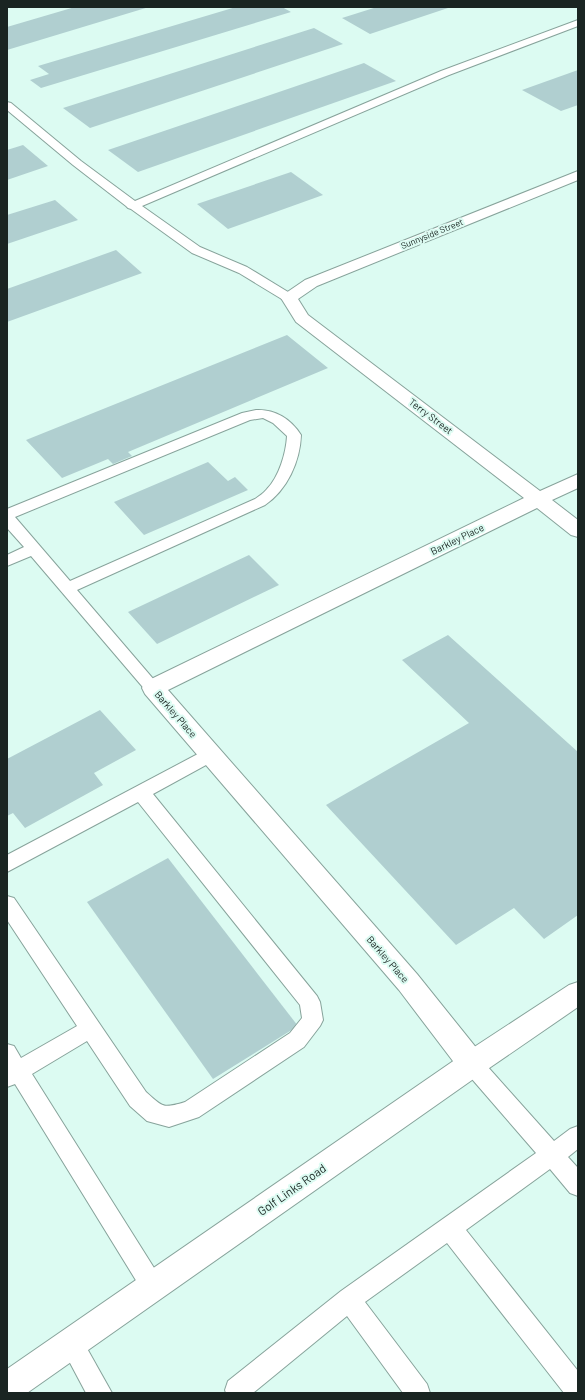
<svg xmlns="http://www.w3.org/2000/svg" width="585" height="1400" viewBox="0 0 585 1400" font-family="Barlow,sans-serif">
<rect width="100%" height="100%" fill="#dcfbf2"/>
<g fill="#b0cfd0">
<polygon points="75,7 149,7 7,50 7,27"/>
<polygon points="236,7 282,7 291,12 41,88 30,80 49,74 38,66"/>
<polygon points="377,7 451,7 370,34 342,18"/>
<polygon points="314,28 343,44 90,128 63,108"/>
<polygon points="364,63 396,81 138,172 108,150"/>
<polygon points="578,70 578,105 561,111 522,90"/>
<polygon points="23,145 48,166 7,180 7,150"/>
<polygon points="291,172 323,195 228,229 197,204"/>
<polygon points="55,200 78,220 7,244 7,215"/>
<polygon points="116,250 142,273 7,322 7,289"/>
<polygon points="287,335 328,368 128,452 132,456 113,464 108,459 62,478 26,440"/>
<polygon points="208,462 228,481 235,477 248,490 144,535 114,502"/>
<polygon points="249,555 279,585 157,644 128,612"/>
<polygon points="448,635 578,752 578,915 544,939 514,908 456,945 326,805 469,723 402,660"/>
<polygon points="100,710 136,750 94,773 103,785 25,828 13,813 7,816 7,759"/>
<polygon points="168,858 298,1026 213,1079 87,902"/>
</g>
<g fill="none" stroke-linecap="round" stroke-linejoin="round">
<defs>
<g id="service">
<polygon points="578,20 578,26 449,75 142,206 200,247 247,267 293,295 295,298 293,301 285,301 239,273 192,253 131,209 128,208 126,206 73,165 7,110 7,102 11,103 81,161 135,201 441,71"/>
<path d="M256 410C275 409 291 419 301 435 300 462 287 490 265 505L77 590 161 688 159 692 153 694 147 692 31 556 7 566V555L24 547 7 528V509L242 413ZM263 418 273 423 287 436C286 453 279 477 267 489 264 493 259 496 255 499L70 581 15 517 250 420Z"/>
<path d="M211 747 217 749 220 754 217 759 153 794 317 996 320 1002 323 1020 320 1026 304 1047 199 1117 169 1127 147 1121 130 1106 87 1041 32 1074 161 1279 165 1287 161 1295 153 1299 145 1295 15 1084 7 1087V1044L14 1046 21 1058 77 1026 7 920V896L14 898 146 1092C163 1107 162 1109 185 1102L290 1033 302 1018 300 1005 138 802 7 872V855Z"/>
<polygon points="472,1054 479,1057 554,1141 570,1129 578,1126 578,1149 568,1157 578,1168 578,1196 570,1193 550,1169 466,1230 578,1371 578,1393 564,1393 447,1243 365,1302 427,1384 430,1393 403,1393 347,1316 253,1393 226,1393 225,1390 228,1381 341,1291 536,1153 465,1071 462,1064 465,1057"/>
<polygon points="72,1332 80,1336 112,1393 86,1393 60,1344 64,1336"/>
</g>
<polygon id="minor" points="578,171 578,180 317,286 298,299 308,315 540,491 578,474 578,488 552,500 578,520 578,537 571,535 537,508 168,690 417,974 482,1055 486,1064 482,1073 472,1076 462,1073 399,990 145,694 142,688 145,682 524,498 296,322 281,298 283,295 305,280"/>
<polygon id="tertiary" points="578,982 578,1007 482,1073 27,1393 7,1393 7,1369 462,1055 569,985"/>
</defs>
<use href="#service" stroke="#87a39b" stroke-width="2"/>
<use href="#minor" stroke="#87a39b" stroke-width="2"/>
<use href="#tertiary" stroke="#87a39b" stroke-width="2"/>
<use href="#service" fill="#fff" fill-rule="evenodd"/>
<use href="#minor" fill="#fff" fill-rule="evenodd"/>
<use href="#tertiary" fill="#fff" fill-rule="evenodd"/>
</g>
<g text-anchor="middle" stroke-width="4" stroke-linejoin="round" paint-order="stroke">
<g font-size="9" fill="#1a2522" stroke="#dcfbf2">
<text transform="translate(432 234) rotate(-22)" y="3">Sunnyside Street</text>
</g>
<g font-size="10" fill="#1a2522" stroke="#dcfbf2">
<text transform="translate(431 416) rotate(37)" y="4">Terry Street</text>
<text transform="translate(457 539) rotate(-26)" y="4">Barkley Place</text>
<text transform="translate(176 714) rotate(49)" y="4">Barkley Place</text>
<text transform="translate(388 959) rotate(49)" y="4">Barkley Place</text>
</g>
<g font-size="12" fill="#1a2522" stroke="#dcfbf2">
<text transform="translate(292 1190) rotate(-35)" y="4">Golf Links Road</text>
</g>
</g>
<rect width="585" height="1400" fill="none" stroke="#1a2522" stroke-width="16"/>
</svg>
